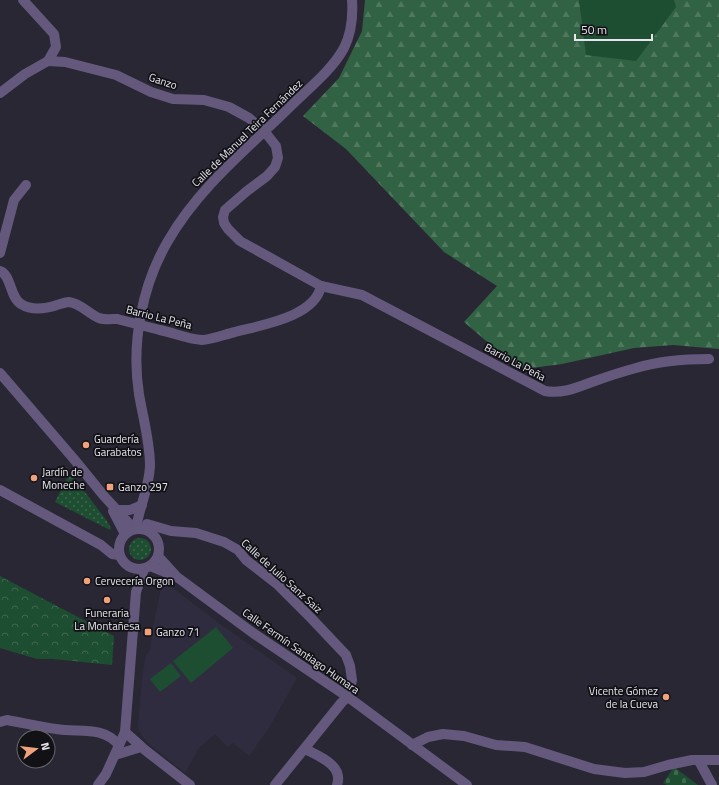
<svg xmlns="http://www.w3.org/2000/svg" width="719" height="785" viewBox="0 0 719 785" font-family="'Titillium Web',sans-serif">
<defs>
<pattern id="grass-dots" width="8" height="8" patternUnits="userSpaceOnUse"><rect width="8" height="8" fill="#1e4e31"/><path d="M2 2h.1M6 6h.1" fill="none" stroke="#3f684f" stroke-width="1.8" stroke-linecap="round"/></pattern>
<pattern id="forest-firs" width="22" height="20" patternUnits="userSpaceOnUse"><rect width="22" height="20" fill="#316243"/><path d="M5 1l3.5 6h-7zM16 11l3.5 6h-7z" fill="#4f785e"/></pattern>
<pattern id="cemetery-stones" width="16" height="16" patternUnits="userSpaceOnUse"><rect width="16" height="16" fill="#1e4e31"/><path d="M2 7V4a2 2 0 0 1 4 0v3zM10 15v-3a2 2 0 0 1 4 0v3z" fill="#3f684f"/></pattern>
<pattern id="park-crowns" width="20" height="18" patternUnits="userSpaceOnUse"><rect width="20" height="18" fill="#1e4e31"/><path d="M2 6a3 3 0 1 1 6 0M12 15a3 3 0 1 1 6 0" fill="none" stroke="#3f684f"/></pattern>
</defs>
<rect width="100%" height="100%" fill="#292733"/>
<polygon fill="#2f2c3f" points="165,582 220,624 297,678 269,728 249,756 233,743 228,747 215,734 199,748 185,773 147,742 140,733 138,726 142,679 146,655 150,650 153,626 161,589 162,584"/>
<g fill="url(#grass-dots)">
<polygon points="68,476 75,479 107,521 111,528 110,530 55,502"/>
<circle cx="140" cy="549" r="11"/>
</g>
<polygon fill="url(#forest-firs)" points="365,0 719,0 719,349 673,345 634,348 562,364 524,369 506,358 464,322 497,286 444,252 346,149 303,116 339,78 362,31"/>
<polygon fill="url(#cemetery-stones)" points="674,767 698,785 667,785 663,783"/>
<polygon fill="url(#park-crowns)" points="0,576 114,636 112,665 53,659 37,659 0,648"/>
<g fill="#1e4e31">
<polygon points="579,0 674,0 676,7 636,61 586,55"/>
<polygon points="216,627 233,648 191,683 173,661"/>
<polygon points="171,663 181,676 160,692 150,679"/>
</g>
<g fill="none" stroke-linecap="round" stroke-linejoin="round">
<g stroke="#65587d" stroke-width="10">
<path d="M48 61 65 62 116 75 151 92 173 99 204 100 229 107 249 118 265 132 276 146 278 158 275 167 267 176 247 191 225 210 223 217 224 223 228 229 240 241 321 286 362 295 545 391C562 394 576 388 592 382 606 377 621 372 636 368 659 361 685 359 709 359"/>
<polyline points="0,93 25,74 48,61 56,47 54,34 23,0"/>
<polyline points="0,253 14,200 26,185"/>
<path d="M0 271C11 274 10 298 21 304 32 311 45 309 57 305 61 304 65 302 69 302 80 303 89 314 99 318 104 320 112 319 117 319"/>
<path d="M160 330C174 333 188 339 202 340 211 340 226 334 235 332 261 325 315 317 321 286"/>
<polyline points="0,373 73,458 104,496 134,529"/>
<polyline points="0,490 101,545 112,554 119,555"/>
<polyline points="117,510 130,510 142,505"/>
<polyline points="113,511 125,534"/>
<polyline points="147,524 171,531 196,533 224,542 238,550 246,560 277,584 311,618 346,655 350,666 352,680 348,697 342,702 275,785"/>
<circle cx="139" cy="549" r="20"/>
<path d="M136 529C139 507 149 489 150 466 150 442 143 418 139 394 131 343 142 285 168 241 200 185 252 145 297 100 314 84 333 68 344 48 351 34 353 15 352 0"/>
<polyline points="158,556 177,577 253,633 348,697 467,785"/>
<polyline points="150,566 174,576"/>
<path d="M0 722 7 720C24 723 40 727 56 729 79 733 102 725 119 745"/>
<polyline points="125,732 145,750 190,785"/>
<polyline points="412,745 428,737 443,734 464,736 496,745 525,747 594,769 625,773 644,772 668,765 692,760 719,760"/>
<path d="M305 749C318 756 344 765 337 785"/>
<polyline points="115,755 141,747"/>
<polyline points="699,761 712,785"/>
<polyline points="98,785 106,774 125,732 136,592 144,569"/>
</g>
<polyline stroke="#65587d" stroke-width="10" points="117,319 160,330"/>
</g>
<g fill="#f1a17c" stroke="#111116" stroke-width="1.5">
<circle cx="86" cy="445" r="4"/>
<circle cx="34" cy="478" r="4"/>
<rect x="106" y="483" width="8" height="8" rx="2"/>
<circle cx="87" cy="581" r="4"/>
<circle cx="107" cy="600" r="4"/>
<rect x="144" y="628" width="8" height="8" rx="2"/>
<circle cx="666" cy="697" r="4"/>
</g>
<g text-anchor="middle" stroke-width="3.5" stroke-linejoin="round" paint-order="stroke">
<g font-size="11" fill="#e7e6ee" stroke="#111116">
<text transform="translate(163 81) rotate(18)" y="4">Ganzo</text>
<text transform="translate(247 133) rotate(-44)" y="4">Calle de Manuel Teira Fernández</text>
<text transform="translate(159 317) rotate(14)" y="4">Barrio La Peña</text>
<text transform="translate(515 362) rotate(28)" y="4">Barrio La Peña</text>
<text transform="translate(282 576) rotate(42)" y="4">Calle de Julio Sanz Saiz</text>
<text transform="translate(301 651) rotate(35)" y="4">Calle Fermín Santiago Humara</text>
</g>
<g font-size="11" fill="#e7e6ee" stroke="#111116" text-anchor="start">
<text x="94" y="443">Guardería<tspan x="94" dy="13">Garabatos</tspan></text>
<text x="42" y="476">Jardín de<tspan x="42" dy="13">Moneche</tspan></text>
<text x="118" y="491">Ganzo 297</text>
<text x="95" y="585">Cervecería Orgon</text>
<text x="107" y="617" text-anchor="middle">Funeraria<tspan x="107" dy="13">La Montañesa</tspan></text>
<text x="156" y="636">Ganzo 71</text>
<text x="658" y="695" text-anchor="end">Vicente Gómez<tspan x="658" dy="13">de la Cueva</tspan></text>
</g>
</g>
<g transform="translate(36 749) rotate(75)"><circle r="19" fill="#111116" stroke="#67666c"/>
<path d="M0-3L7 15L0 10L-7 15Z" fill="#f1a17c"/>
<text y="-6" font-size="11" font-weight="bold" text-anchor="middle" fill="#e7e6ee">N</text>
</g>
<path d="M575 34v6h77v-6" fill="none" stroke="#e7e6ee" stroke-width="2"/>
<text x="581" y="34" font-size="12" fill="#e7e6ee" stroke="#111116" stroke-width="3" paint-order="stroke">50 m</text>
</svg>
